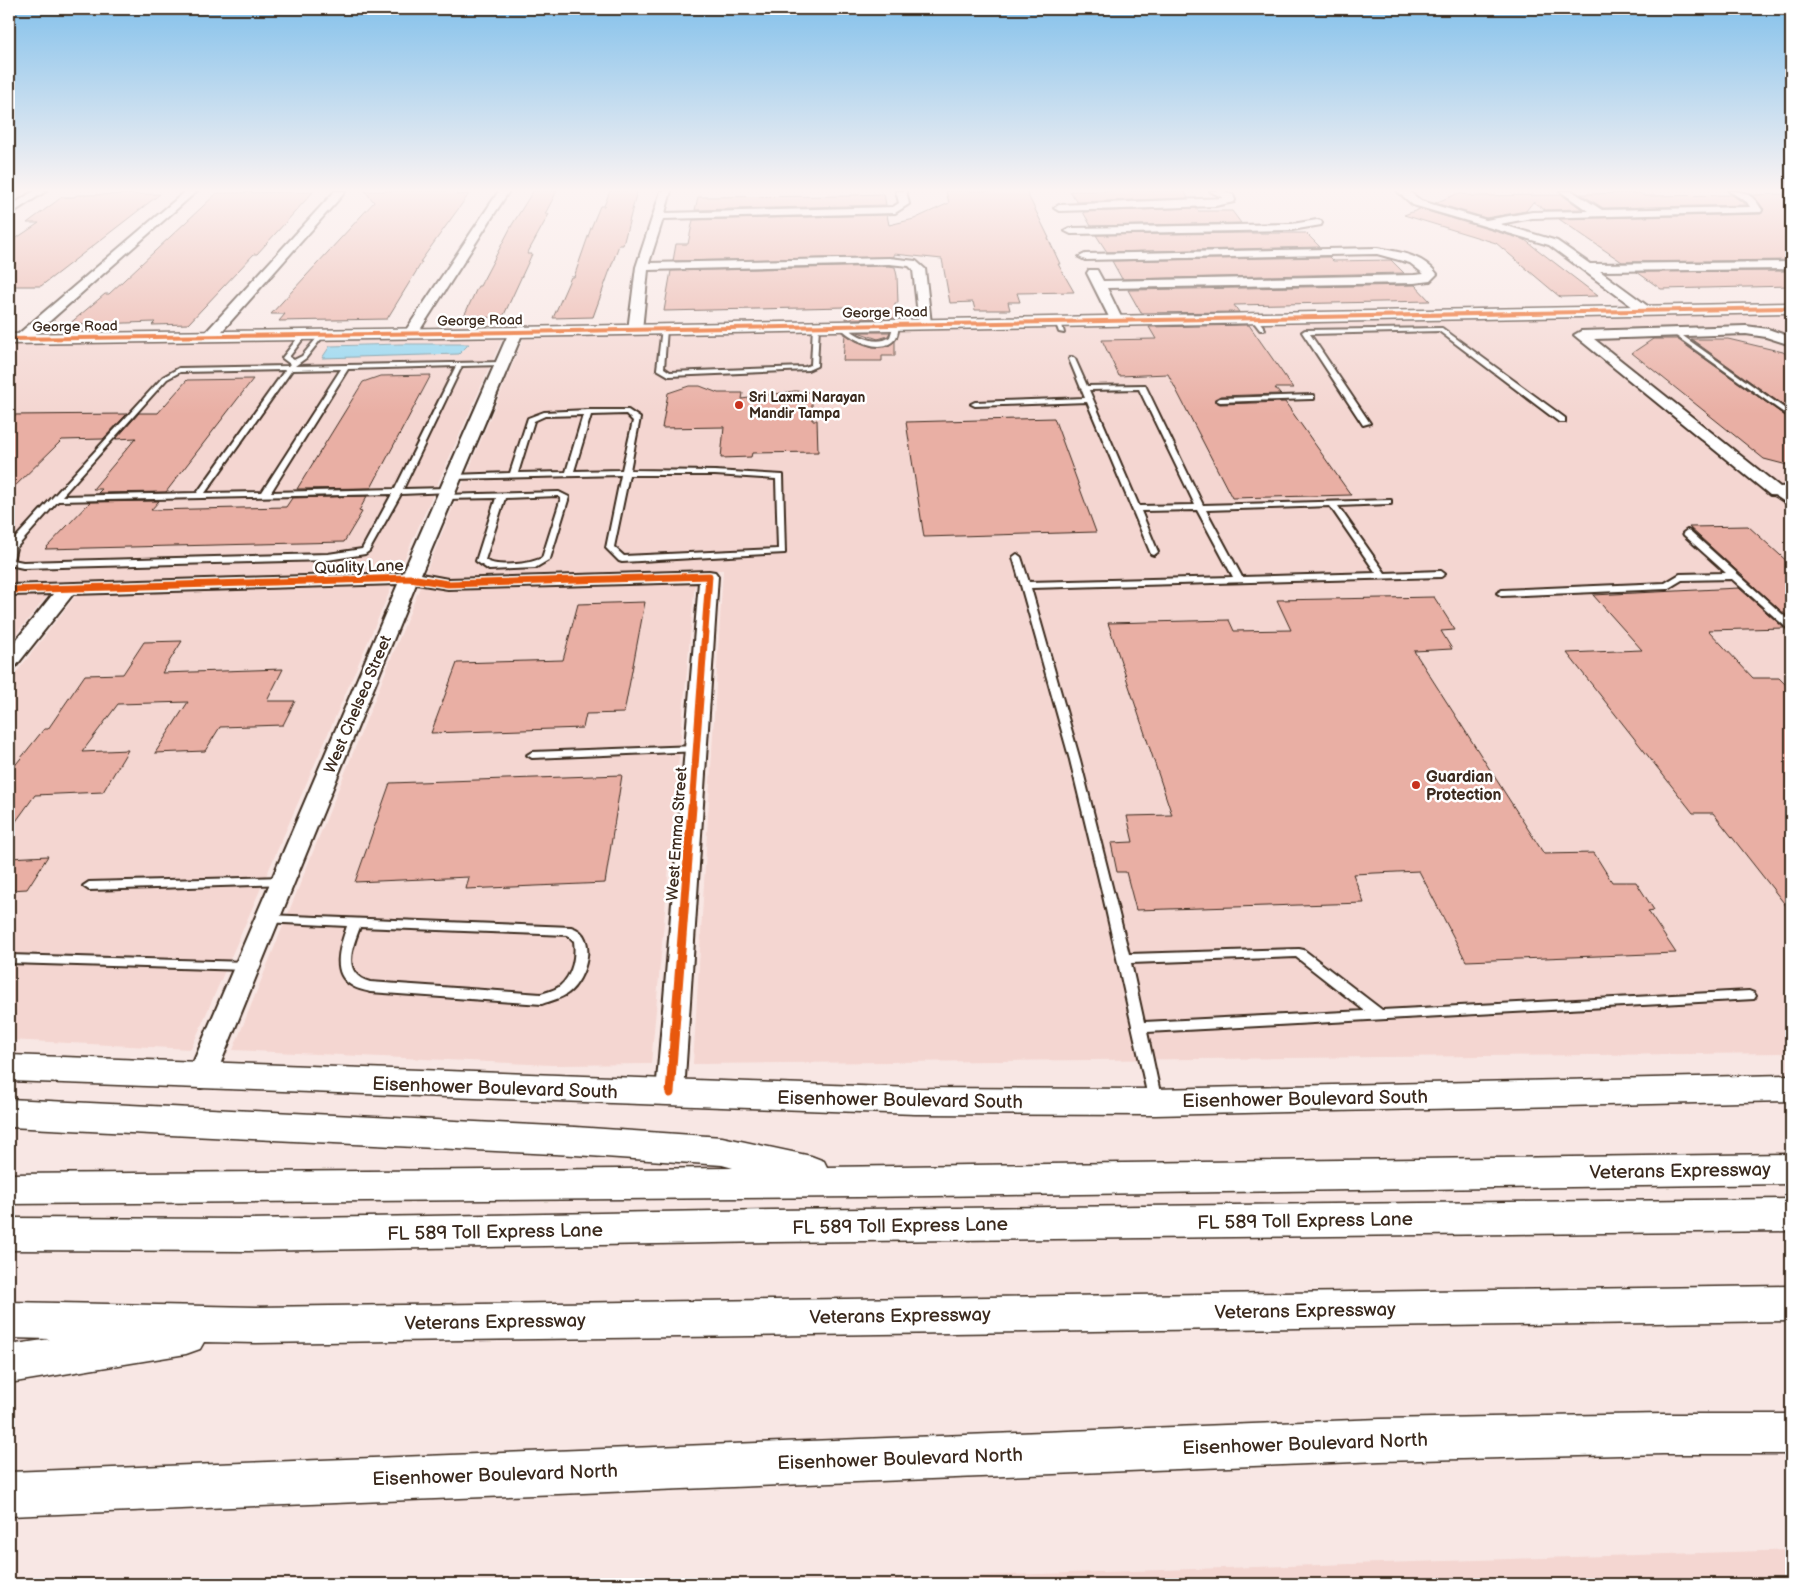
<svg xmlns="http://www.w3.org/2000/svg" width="1800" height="1593" viewBox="0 0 1800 1593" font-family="'Balsamiq Sans',sans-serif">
<rect width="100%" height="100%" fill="#f8e7e4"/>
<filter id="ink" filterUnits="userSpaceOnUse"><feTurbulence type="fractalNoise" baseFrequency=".02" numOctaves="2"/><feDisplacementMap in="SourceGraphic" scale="10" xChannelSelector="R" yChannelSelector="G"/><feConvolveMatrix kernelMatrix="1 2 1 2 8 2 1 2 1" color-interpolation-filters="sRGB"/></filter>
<g filter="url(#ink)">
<g fill="#f4d6d1" fill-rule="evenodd">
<polygon points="1785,311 1791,315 1791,1053 693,1064 723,570 453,578 425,574 525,335"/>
<path d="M504 335 398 573 9 584V342ZM400 344H468L459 354 323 357 330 346Z"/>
<polygon points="695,582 651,1064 552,1065 233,1050 420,587 446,590"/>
<polygon points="393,584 191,1049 9,1040 9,682 77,594"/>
<polygon points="48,595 9,643 9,596"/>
<polygon points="1791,1550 1791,1584 725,1584"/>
</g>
<polygon fill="#8ed5f0" stroke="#6d919c" points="400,344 469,344 459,354 322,358 330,346"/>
<g fill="#e9afa4" stroke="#3b2a1e">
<polygon points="365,191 458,191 456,195 469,194 420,262 422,262 387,319 279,321 285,314 271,314 374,202"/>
<polygon points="533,191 557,191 545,214 549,214 527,254 532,254 503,317 463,318 478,286 480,286 512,225"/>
<polygon points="610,191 637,191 623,245 619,245 593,317 553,318 571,277 574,277 591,228 600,206 604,206"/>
<polygon points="946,191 1026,191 1049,238 1048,238 1060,264 1058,264 1074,292 1017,293 1020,302 1008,302 1010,310 975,310 973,302 950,303 942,259 894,254 894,257 673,261 676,244 688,244 693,220 887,215 889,225 914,219 949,203"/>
<polygon points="1070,191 1184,191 1188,198 1077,202"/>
<polygon points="313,192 257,254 254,254 188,324 152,325 155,322 68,325 105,294 109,294 217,193"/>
<polygon points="1459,193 1472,196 1562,195 1582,209 1545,210 1533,202 1526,211 1486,218 1435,203"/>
<polygon points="1640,193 1644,196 1732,195 1747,205 1603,208 1581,194"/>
<polygon points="160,194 41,286 9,286 9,243 39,223 27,223 62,197 74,197 77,195"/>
<polygon points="884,194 886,205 695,210 698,197 850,196 850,195"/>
<polygon points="1791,194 1791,260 1622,262 1559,219 1761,214 1764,209 1751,195"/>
<polygon points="1196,208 1198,211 1232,211 1241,223 1091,226 1083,212"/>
<polygon points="1420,209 1525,240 1598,296 1560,297 1496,243 1404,215"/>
<polygon points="1248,233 1306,233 1320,247 1107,252 1096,235"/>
<polygon points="1329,257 1333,261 1391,260 1404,273 1122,279 1112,261"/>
<polygon points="889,266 895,267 897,276 898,303 895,303 895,318 846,319 846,307 664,311 671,271"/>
<polygon points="1791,271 1791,286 1661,289 1637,272"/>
<polygon points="1415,285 1430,301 1234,305 1239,312 1141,313 1128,290"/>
<polygon points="1249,325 1293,388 1275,388 1280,394 1220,396 1214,401 1220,404 1285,402 1351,495 1232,498 1168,374 1119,376 1102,340 1156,339 1149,327"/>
<polygon points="858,332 890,332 888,336 878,339"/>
<polygon points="845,334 856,341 873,347 888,346 895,341 895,356 882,356 882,361 843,361"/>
<polygon points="1653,339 1677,339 1791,420 1791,466 1764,459 1632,353"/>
<polygon points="1691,339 1728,339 1783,352 1791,358 1791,411"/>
<polygon points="431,375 371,488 297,489 363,382 380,376"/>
<polygon points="253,379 166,492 98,493 102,489 93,489 136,438 116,439 139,413 158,413 187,380"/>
<polygon points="689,386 700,386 718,393 743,393 742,399 795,391 812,392 812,420 817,420 818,452 752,453 751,457 721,458 724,427 662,428 668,393"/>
<polygon points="127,414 103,439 62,440 9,492 9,415"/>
<polygon points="1054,418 1096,532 924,537 906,422"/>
<polygon points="367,496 359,511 362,512 344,542 45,549 90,502 159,501 151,510 286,507 292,498"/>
<polygon points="1748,526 1791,565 1791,620 1689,527"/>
<polygon points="1739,588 1784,628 1708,630 1753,678 1779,678 1791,690 1791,912 1713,813 1693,813 1567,653 1642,650 1593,595"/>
<polygon points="1434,597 1455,630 1441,631 1452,649 1414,651 1544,854 1594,853 1612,882 1636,882 1654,910 1648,911 1676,953 1466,961 1419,871 1353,874 1364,903 1136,910 1126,872 1117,872 1111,843 1133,842 1127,816 1172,815 1108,623 1229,620 1234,631 1291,630 1277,600"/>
<polygon points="645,602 624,713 586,714 583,728 431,733 457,663 563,660 578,604"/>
<polygon points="182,641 162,673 283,669 267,701 295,701 283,725 220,727 205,751 155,753 188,702 118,704 82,752 128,750 103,792 35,795 9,831 9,773 44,729 48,729 85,675 123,674 144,642"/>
<polygon points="622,775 605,883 466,889 469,877 355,882 390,783"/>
<polygon points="48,856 27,889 9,890 9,858"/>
</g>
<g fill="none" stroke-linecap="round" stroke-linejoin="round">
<defs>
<g id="lane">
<polygon points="1251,316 1255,316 1265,329 1264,330 1260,330 1250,317"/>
<polygon points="1058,319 1061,321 1064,333 1059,332 1055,321"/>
<polygon points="816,324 819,326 817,366 808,370 669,376 657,369 662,328 667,329 664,368 670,372 805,367 811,365 813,326"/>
<path d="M894 324 899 325C898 330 898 337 894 340 880 355 849 338 839 326L844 325C855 335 876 347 890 337Z"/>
<polygon points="1442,328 1565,418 1565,422 1559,422 1439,331 1310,334 1370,423 1363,425 1302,332 1305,330"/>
<polygon points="1672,331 1676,331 1791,413 1791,418 1672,333"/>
<path d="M322 332 325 334 306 358 295 366 504 362 505 363 502 365 462 366 403 489 448 488 452 490 451 492 401 494 369 551 365 554 328 560 23 568 9 565V545L163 377 179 368 288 366 290 364 282 358 301 334 306 335 289 357 294 360 302 356ZM456 366 395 489 271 492 348 369ZM341 369 262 492 205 493 292 370ZM285 370 197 493 62 496 167 379 180 372ZM392 494 362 549 328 554 23 562 13 560 16 548 58 501Z"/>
<path d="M1072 357 1075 359 1087 386 1145 385 1203 505 1391 500V504H1388L1338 506 1385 573 1441 571 1445 574 1441 577 1031 588 1080 760 1129 954 1299 949 1304 950 1382 1010 1749 991 1754 993 1756 996 1754 999 1147 1032 1162 1102 1160 1106 1155 1108 1150 1106 1103 896 1070 760 1013 557 1017 554 1021 557 1029 582 1233 577 1197 510 1141 511 1158 552 1154 555 1151 554 1087 402 975 406 971 404 975 402 1085 398 1069 359ZM1139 389 1195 505 1139 506 1089 390ZM1330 506 1376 573 1242 577 1206 510ZM1296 957 1365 1011 1144 1022 1131 963Z"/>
<polygon points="1314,395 1314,399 1311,399 1220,402 1216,400 1220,398"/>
<path d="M588 410H628L640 418 630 470 715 471 783 475 785 553 622 562 619 561 606 548 621 475 453 479 449 477 453 475 510 473 528 418 544 412ZM626 414 633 421 622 470 574 471 591 415ZM583 415 566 472 518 473 534 421 545 416ZM629 475H715L776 479 778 549 624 556 614 547Z"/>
<polygon points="1773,490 1779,490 1791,500 1791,506 1773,494"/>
<path d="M559 492 569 497 550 559 535 568 489 570 476 561 496 498 444 499 440 497 444 495ZM558 496 561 498 542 558C530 564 496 568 485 560L505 498Z"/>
<polygon points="1687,530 1690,531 1791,622 1791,630 1788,629 1732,579 1682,580 1667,589 1502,596 1497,593 1502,590 1665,583 1680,574 1726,573 1684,535 1683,533"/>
<polygon points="696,746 700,747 701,749 700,751 532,758 527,755 532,752"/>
<polygon points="282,877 288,881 286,884 89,890 83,886 89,882"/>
<path d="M267 915 571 927C600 935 585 981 568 993 562 998 550 1001 542 1004L370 992C364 990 356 989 351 985 330 972 341 944 347 926L263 922 261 919 263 916ZM360 927 568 935 574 941C576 956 573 975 560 986 555 990 547 992 541 994L370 982C341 974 352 948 360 927Z"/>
<polygon points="9,955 247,962 252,963 253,966 252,969 247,970 9,963"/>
</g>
<g id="street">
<polygon points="34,191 46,191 9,215 9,207"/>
<polygon points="186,191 197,191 26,342 16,342 14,339 16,336"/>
<polygon points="335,191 346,191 215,339 205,339 203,336 205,333"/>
<polygon points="499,191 509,191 416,336 406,336 404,333"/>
<polygon points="661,191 671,191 665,213 893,207 899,203 896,191 906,191 909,204 895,213 663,219 649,263 889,258 916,261 925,269 931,324 925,328 919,324 913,270 909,266 889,264 648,270 642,330 635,334 630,333 628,330 636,267"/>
<polygon points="1210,191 1224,191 1233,195 1235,200 1234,202 1215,206 1059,211 1054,208 1059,205 1223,198"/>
<path d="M1397 191H1409L1421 201 1486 220 1532 212 1588 211 1560 191H1572L1602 210 1750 207 1747 202 1729 191C1746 191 1754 196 1762 210L1761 212 1532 218 1500 224 1557 241 1590 264 1791 262V269L1600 271 1649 307 1651 310 1649 313H1641L1549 245 1413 205Z"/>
<polygon points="1317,220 1321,221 1322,223 1321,225 1292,230 1071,234 1065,231 1071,228 1292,224"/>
<path d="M1377 248C1399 252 1423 255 1437 274L1430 281 1414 283 1107 288 1122 319 1116 323 1110 319 1087 273 1089 270H1097L1103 281 1414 275 1424 274 1410 263 1377 254 1085 260 1079 257 1085 254Z"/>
<polygon points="1746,326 1768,329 1791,337 1791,345 1766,337 1746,334 1594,339 1780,487 1791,486 1791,496 1770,495 1574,335 1581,331"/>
<polygon points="516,328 523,332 421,574 448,579 709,571 715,572 718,576 684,1093 680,1101 670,1104 660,1101 656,1093 699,582 448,589 416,584 215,1077 211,1085 201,1088 191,1085 187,1077 398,584 73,594 16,666 9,668 9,649 53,594 9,595 9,585 403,573 509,332"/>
</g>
<g id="secondary">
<polygon points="1791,303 1791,313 516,337 9,344 9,334 516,327"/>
<polygon points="9,1055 915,1088 1155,1089 1791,1075 1791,1101 1155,1115 915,1114 9,1081"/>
<polygon points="1663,1414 1791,1414 1791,1454 1663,1454 1380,1461 9,1516 9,1472 1380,1419"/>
</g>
<g id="highway">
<polygon points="9,1099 575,1127 722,1137 811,1156 824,1161 827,1167 1791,1154 1791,1184 859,1197 9,1204 9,1174 733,1168 722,1165 575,1155 9,1127"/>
<polygon points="1791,1199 1791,1231 772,1242 247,1251 9,1250 9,1218 247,1219 772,1210"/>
<polygon points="1791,1286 1791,1321 256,1343 204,1342 200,1349 186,1354 9,1383 9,1345 50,1339 9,1338 9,1302 256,1307"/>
</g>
</defs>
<use href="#lane" stroke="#3b2a1e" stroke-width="4"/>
<use href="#street" stroke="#3b2a1e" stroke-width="4"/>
<use href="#secondary" stroke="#3b2a1e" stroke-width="3"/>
<use href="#highway" stroke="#3b2a1e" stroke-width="3"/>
<use href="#lane" fill="#fff" fill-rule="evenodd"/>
<use href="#street" fill="#fff" fill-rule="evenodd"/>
<use href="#secondary" fill="#fff" fill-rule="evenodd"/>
<use href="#highway" fill="#fff" fill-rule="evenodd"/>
<defs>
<polyline id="cycleway-far2" points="9,339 516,332 1791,308"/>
<polyline id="cycleway-far1" points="9,590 410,578 448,584 709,576 692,808"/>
<polyline id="cycleway" points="670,1093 692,807"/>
</defs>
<use href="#cycleway-far2" stroke="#fff" stroke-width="5.5"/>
<use href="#cycleway-far1" stroke="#fff" stroke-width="9"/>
<use href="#cycleway" stroke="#fff" stroke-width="12"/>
<use href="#cycleway-far2" stroke="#e8590c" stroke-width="4"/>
<use href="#cycleway-far1" stroke="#e8590c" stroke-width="7"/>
<use href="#cycleway" stroke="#e8590c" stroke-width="9"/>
</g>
</g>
<linearGradient id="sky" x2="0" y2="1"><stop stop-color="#84c1eb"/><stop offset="0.46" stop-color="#fcf4f3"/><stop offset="1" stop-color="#fcf4f3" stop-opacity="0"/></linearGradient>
<rect width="1800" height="414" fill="url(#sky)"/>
<g fill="#c8321e" stroke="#fff" stroke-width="2">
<circle cx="739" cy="405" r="5"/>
<circle cx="1416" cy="785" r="5"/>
</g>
<g text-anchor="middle" stroke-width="5" stroke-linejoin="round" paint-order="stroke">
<g font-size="14" fill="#3b2a1e" stroke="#fff">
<text transform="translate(885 312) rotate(-1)" y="5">George Road</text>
<text transform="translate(480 320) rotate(-1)" y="5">George Road</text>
<text transform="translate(75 326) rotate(-1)" y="5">George Road</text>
</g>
<g font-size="14" font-weight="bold" fill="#3b2a1e" stroke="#fff" text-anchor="start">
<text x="749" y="402">Sri Laxmi Narayan<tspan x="749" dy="16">Mandir Tampa</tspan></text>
</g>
<g font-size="16" fill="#3b2a1e" stroke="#fff">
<text transform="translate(359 566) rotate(-2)" y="6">Quality Lane</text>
<text transform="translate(357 704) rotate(-67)" y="6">West Chelsea Street</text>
<text transform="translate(676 834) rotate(-86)" y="6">West Emma Street</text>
</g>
<g font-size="16" font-weight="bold" fill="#3b2a1e" stroke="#fff" text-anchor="start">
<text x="1426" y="782">Guardian<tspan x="1426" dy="18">Protection</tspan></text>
</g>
<g font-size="19" fill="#3b2a1e" stroke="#fff">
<text transform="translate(495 1087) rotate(2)" y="7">Eisenhower Boulevard South</text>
<text transform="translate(1305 1098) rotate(-1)" y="7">Eisenhower Boulevard South</text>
<text transform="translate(900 1099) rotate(1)" y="7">Eisenhower Boulevard South</text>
<text transform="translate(1680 1170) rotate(-1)" y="7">Veterans Expressway</text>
<text transform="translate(1305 1220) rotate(-1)" y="7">FL 589 Toll Express Lane</text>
<text transform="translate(900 1225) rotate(-1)" y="7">FL 589 Toll Express Lane</text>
<text transform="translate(495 1231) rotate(-1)" y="7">FL 589 Toll Express Lane</text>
<text transform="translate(1305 1310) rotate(-1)" y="7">Veterans Expressway</text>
<text transform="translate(900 1315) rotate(-1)" y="7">Veterans Expressway</text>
<text transform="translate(495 1321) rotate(-1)" y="7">Veterans Expressway</text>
<text transform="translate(1305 1443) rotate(-2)" y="7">Eisenhower Boulevard North</text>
<text transform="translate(900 1458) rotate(-2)" y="7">Eisenhower Boulevard North</text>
<text transform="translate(495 1474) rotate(-2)" y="7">Eisenhower Boulevard North</text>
</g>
</g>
<rect width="1800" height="1593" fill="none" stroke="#fff" stroke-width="30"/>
<rect x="15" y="15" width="1770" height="1563" fill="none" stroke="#3b2a1e" stroke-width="2" filter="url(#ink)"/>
</svg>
